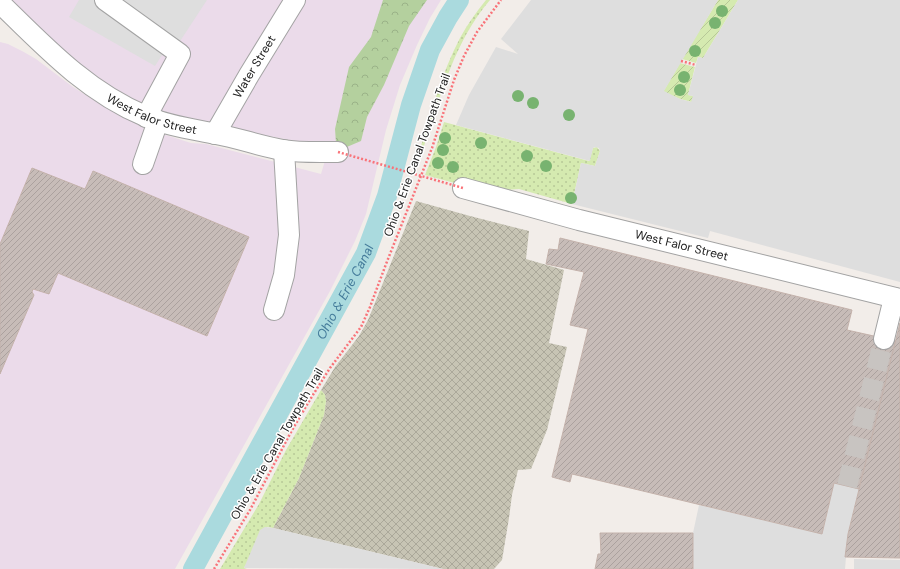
<svg xmlns="http://www.w3.org/2000/svg" width="900" height="569" viewBox="0 0 900 569" font-family="'DM Sans',sans-serif">
<defs>
<pattern id="construction-cross-hatch" width="8" height="8" patternUnits="userSpaceOnUse"><rect width="8" height="8" fill="#c7c4b4"/><path d="M0 0l8 8M0 8l8-8" fill="none" stroke="#aba89a"/></pattern>
<pattern id="grass-dots" width="8" height="8" patternUnits="userSpaceOnUse"><rect width="8" height="8" fill="#d5eab0"/><path d="M2 2h.1M6 6h.1" fill="none" stroke="#b7c897" stroke-width="1.8" stroke-linecap="round"/></pattern>
<pattern id="forest-crowns" width="20" height="18" patternUnits="userSpaceOnUse"><rect width="20" height="18" fill="#b4d09e"/><path d="M2 6a3 3 0 1 1 6 0M12 15a3 3 0 1 1 6 0" fill="none" stroke="#9ab288"/></pattern>
<pattern id="garden-furrows" width="10" height="10" patternUnits="userSpaceOnUse"><rect width="10" height="10" fill="#d5eab0"/><path d="M-1 1l2-2M0 10L10 0M9 11l2-2" fill="none" stroke="#b7c897"/></pattern>
<pattern id="building-hatch" width="6" height="6" patternUnits="userSpaceOnUse"><rect width="6" height="6" fill="#c7bcb8"/><path d="M-1 1l2-2M0 6l6-6M5 7l2-2" fill="none" stroke="#aba19e"/></pattern>
</defs>
<rect width="100%" height="100%" fill="#f2ede9"/>
<polygon fill="#ebdbea" points="6,0 441,0 430,18 417,45 400,85 386,130 366,214 355,241 330,291 175,569 0,569 0,42 8,44 22,51 36,59 73,87 113,112 147,129 191,143 206,144 321,174 329,147 234,130 230,124 212,126 163,118 96,83"/>
<polygon fill="url(#construction-cross-hatch)" points="416,201 470,216 529,231 526,259 564,270 549,343 567,347 547,430 531,469 518,470 512,495 509,518 502,560 494,569 443,569 273,528 299,478 324,415 326,401 325,395 321,390 335,367 359,336 368,320"/>
<g fill="url(#grass-dots)">
<path d="M486 0H490C454 42 441 95 424 146H421C432 110 442 72 460 38 467 25 476 12 486 0Z"/>
<polygon points="444,122 589,161 593,148 597,147 600,151 595,166 581,163 572,204 519,189 503,190 492,193 425,175 436,147"/>
<polygon points="321,390 325,395 326,401 324,415 299,478 273,528 267,527 244,568 247,569 220,569 259,504 286,450"/>
</g>
<polygon fill="url(#forest-crowns)" points="383,0 427,0 409,26 384,85 367,117 361,141 342,149 336,143 335,129 349,67 371,37"/>
<g fill="url(#garden-furrows)">
<polygon points="718,0 738,0 703,58 698,57 696,63 682,59"/>
<polygon points="680,63 695,67 688,95 693,96 692,102 680,99 663,92"/>
</g>
<g fill="#dedede">
<polygon points="79,0 207,0 169,58 162,55 155,66 69,17"/>
<polygon points="531,0 718,0 664,91 680,99 691,102 693,96 688,95 698,57 703,58 738,0 900,0 900,282 710,231 708,238 572,204 581,163 595,166 600,151 599,148 595,147 593,148 590,161 456,125 469,95 496,47 518,54 501,39"/>
<polygon points="834,483 859,489 848,534 845,569 693,569 693,533 699,505 822,534"/>
<polygon points="265,527 273,528 443,569 244,568 260,530"/>
<polygon points="854,559 900,560 900,569 854,569"/>
</g>
<g fill="none" stroke-linecap="round" stroke-linejoin="round">
<path stroke="#aadade" stroke-width="20" id="s1" d="M193 569 366 253 387 196 411 105 430 50 448 17 459 0"/>
</g>
<g fill="url(#building-hatch)" stroke="#c4b2ab">
<polygon points="32,168 85,189 93,171 249,237 207,336 58,273 49,294 33,289 32,292 34,295 0,374 0,244"/>
<polygon points="560,238 852,310 847,330 896,341 859,489 834,483 822,534 572,474 570,482 552,477 588,329 570,325 584,272 546,264 549,249 558,250"/>
<polygon points="900,323 900,558 845,557 848,534"/>
<polygon points="600,533 693,533 693,569 595,569 598,554 601,554"/>
</g>
<g fill="none" stroke-linecap="round" stroke-linejoin="round">
<polyline stroke="#c8c4c1" stroke-width="20" stroke-dasharray="20 10" stroke-linecap="butt" points="847,486 884,339"/>
<defs>
<g id="minor">
<polyline points="105,0 180,54 146,117"/>
<path id="s2" d="M0 3C44 46 87 92 145 116 168 126 192 129 216 134 238 138 260 146 283 150 301 153 320 152 338 152"/>
<path id="s3" d="M215 134 249 75 295 0"/>
<polyline points="143,164 158,121"/>
<path id="s4" d="M463 188 579 220 900 299"/>
<polyline points="274,310 284,275 289,235 284,150"/>
<polyline points="884,339 894,298"/>
</g>
</defs>
<use href="#minor" stroke="#a3a3a3" stroke-width="22"/>
<g stroke="#f97379" stroke-width="2.5" stroke-dasharray="2 2" stroke-linecap="butt">
<polyline points="681,61 696,65"/>
<polyline points="214,569 250,510 291,432 311,398 330,368 361,327 370,307 386,264 432,148 454,80 464,56 477,32 501,0"/>
</g>
<use href="#minor" stroke="#fff" stroke-width="20"/>
<polyline stroke="#f97379" stroke-width="2.5" stroke-dasharray="2 2" stroke-linecap="butt" points="338,152 463,188"/>
</g>
<g fill="#78b370">
<circle cx="722" cy="11" r="6"/>
<circle cx="715" cy="23" r="6"/>
<circle cx="695" cy="51" r="6"/>
<circle cx="684" cy="77" r="6"/>
<circle cx="680" cy="90" r="6"/>
<circle cx="518" cy="96" r="6"/>
<circle cx="533" cy="103" r="6"/>
<circle cx="569" cy="115" r="6"/>
<circle cx="445" cy="138" r="6"/>
<circle cx="481" cy="143" r="6"/>
<circle cx="443" cy="150" r="6"/>
<circle cx="527" cy="156" r="6"/>
<circle cx="438" cy="163" r="6"/>
<circle cx="546" cy="166" r="6"/>
<circle cx="453" cy="167" r="6"/>
<circle cx="571" cy="198" r="6"/>
</g>
<g text-anchor="middle" stroke-width="3" stroke-linejoin="round" paint-order="stroke">
<g font-size="12" fill="#222" stroke="#fff">
<text dy="4" stroke="none"><textPath href="#s3" startOffset="78">Water Street</textPath></text>
<text dy="4" stroke="none"><textPath href="#s2" startOffset="191">West Falor Street</textPath></text>
<text transform="translate(417 155) rotate(-70)" y="4">Ohio &amp; Erie Canal Towpath Trail</text>
<text dy="4" stroke="none"><textPath href="#s4" startOffset="226">West Falor Street</textPath></text>
<text transform="translate(277 444) rotate(-60)" y="4">Ohio &amp; Erie Canal Towpath Trail</text>
</g>
<g font-size="13" font-style="italic" fill="#447b9a" stroke="#fff">
<text dy="5" stroke="none"><textPath href="#s1" startOffset="316">Ohio &amp; Erie Canal</textPath></text>
</g>
</g>
</svg>
